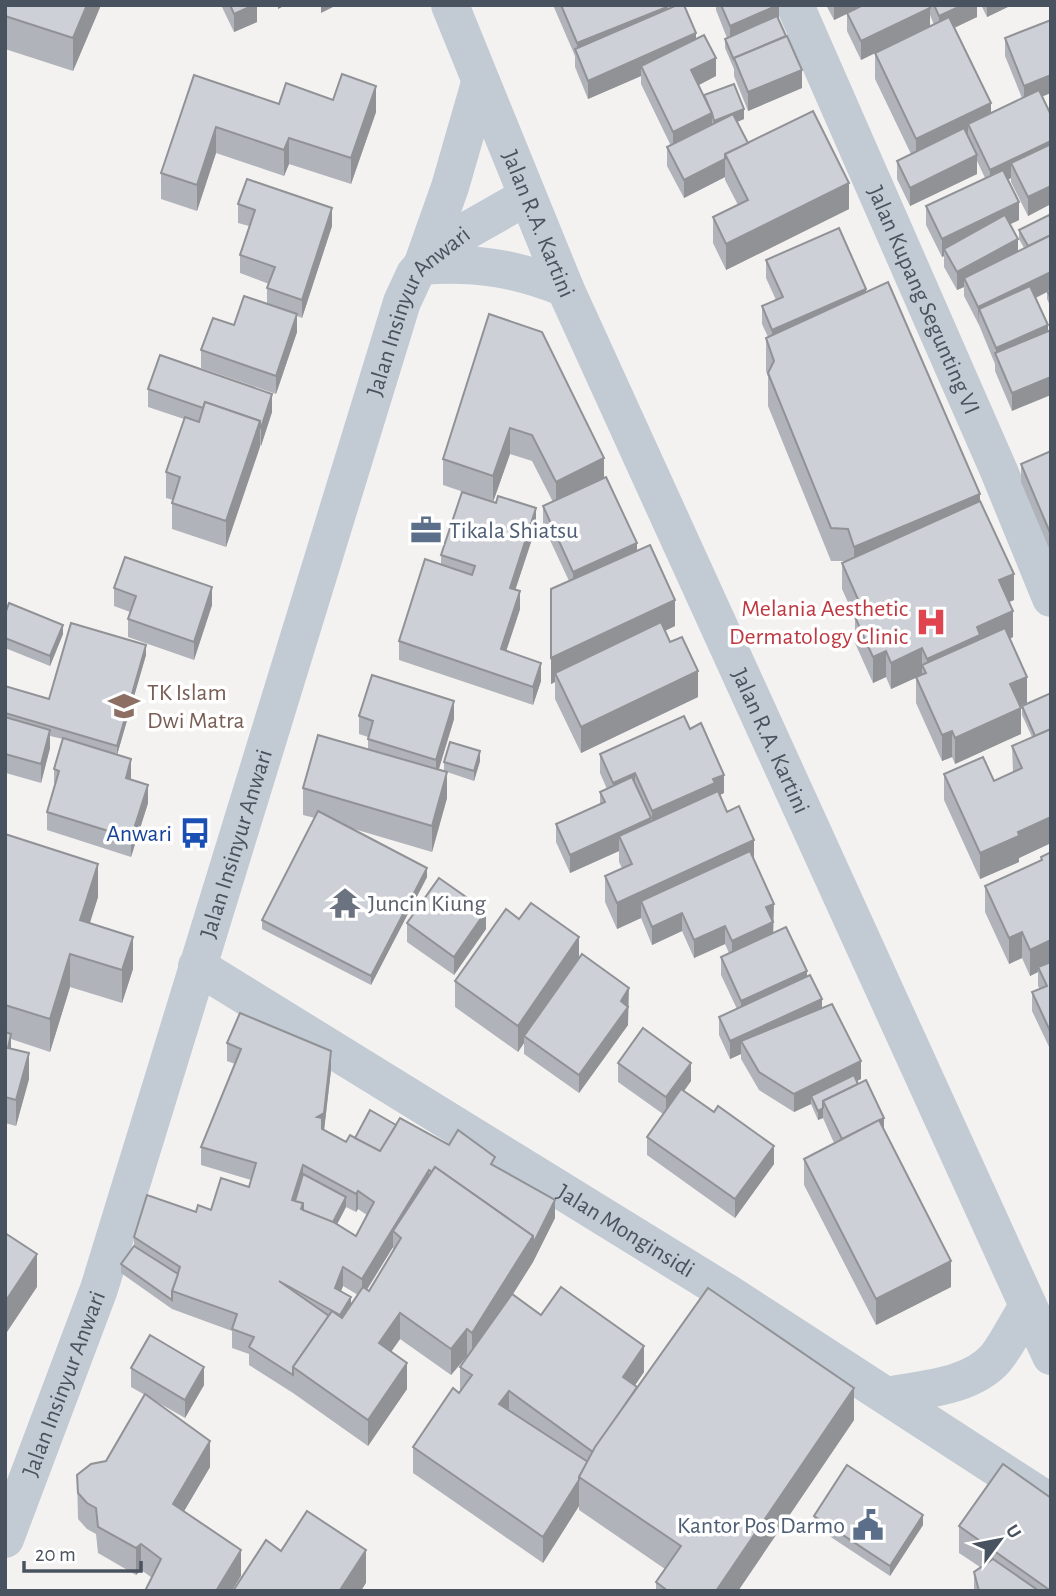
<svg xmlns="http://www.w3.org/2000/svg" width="1056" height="1596" viewBox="0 0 1056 1596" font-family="'Alegreya Sans',sans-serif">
<rect width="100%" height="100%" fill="#f4f2f1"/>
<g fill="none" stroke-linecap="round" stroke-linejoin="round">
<g stroke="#c2cbd3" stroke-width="38">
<path id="s1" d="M450 5 565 288 1051 1356"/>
<path id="s2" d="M795 5 999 471 1051 598"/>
<path d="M480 83 450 187 422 266C475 262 515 268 565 288"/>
<path id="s3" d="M197 966 729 1294 1051 1503"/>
<path d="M888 1396C923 1389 971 1387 996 1358 1008 1343 1017 1323 1028 1306"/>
<path id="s4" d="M5 1539 99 1289 402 302 415 274 422 266 468 230 526 197"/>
</g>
</g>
<g fill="#b0b3b9" fill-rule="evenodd">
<polygon points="5,5 101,5 73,71 5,49"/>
<polygon points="221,5 257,5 257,22 234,32"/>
<polygon points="553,5 667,5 667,10 696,39 716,76 699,85 704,97 744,119 737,122 748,143 849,209 726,270 713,243 713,217 738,205 725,180 725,177 684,198 667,166 667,147 671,146 641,84 641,76 588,99 575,67 575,56"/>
<polygon points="716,5 779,5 779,21 802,88 748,111 734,76 734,69 725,48 725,39 727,38 716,10"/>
<polygon points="826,5 977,5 977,17 954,28 991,113 1022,98 1005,56 1005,38 1042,97 1051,115 1051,214 1049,210 1049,205 1028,216 1011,182 1011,178 1008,180 1019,220 1010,224 1018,251 1024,248 1019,239 1019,230 1051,219 1051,308 1047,299 1047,292 1036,298 1012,411 995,371 995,364 979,325 964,296 964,287 957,290 944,267 944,256 942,257 926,225 926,206 985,178 977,161 977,174 910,206 897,179 897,161 911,154 875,79 875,53 934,25 930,15 930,26 861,60 847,31 847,14 834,20"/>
<polygon points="981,5 1012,5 987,17"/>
<polygon points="194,75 279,104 333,100 376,112 351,184 289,164 284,176 216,153 197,211 161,199 161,173"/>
<polygon points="238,204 332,226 302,318 297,316 297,332 276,394 201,368 201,350 234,325 267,304 267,288 269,284 240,273 240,255 249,226 238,223"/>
<polygon points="766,260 866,292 980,501 1014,600 1009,602 1013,637 1010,639 1027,703 1020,706 1021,734 955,764 952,757 942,761 916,703 916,677 922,675 891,689 886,677 873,683 855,643 855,618 842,589 842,563 846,561 831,561 768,406 768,377 766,371 766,338 768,337 762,324 762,306 776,300 766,278"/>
<polygon points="489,314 604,479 637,551 675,626 665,631 698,697 581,753 555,699 555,682 551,684 551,589 569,581 543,525 543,506 553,502 532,461 510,454 493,502 443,485 443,459"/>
<polygon points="148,389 272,412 261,446 260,445 226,547 172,529 172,503 173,500 166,498 166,472 184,419 148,407"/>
<polygon points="1051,451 1051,553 1021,482 1021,464"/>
<polygon points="536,527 515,590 520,609 506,651 541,681 533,705 399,660 399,641 441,564 441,555"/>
<polygon points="114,588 212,605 194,660 128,637 128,619 130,612 114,606"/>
<polygon points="5,614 63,634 50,666 5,648"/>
<polygon points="146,655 117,755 131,777 131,780 148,803 131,857 47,830 47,812 54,788 54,769 63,739 50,736 50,748 41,783 6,773 5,780 5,686 49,699"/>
<polygon points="1051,693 1051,843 1019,858 1019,862 980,879 944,800 944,774 994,781 1013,772 1012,746 1032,737 1022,715 1022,706"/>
<polygon points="359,716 454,719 439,769 444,771 444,762 480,761 474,781 447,772 447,798 432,852 354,829 427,877 371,985 262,929 262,920 315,818 303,815 303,788 368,749 368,737 359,734"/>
<polygon points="690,729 724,793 719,795 727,812 754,862 774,922 773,923 773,933 807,977 822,1008 861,1079 857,1081 884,1131 951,1287 876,1325 804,1185 804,1159 834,1143 823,1118 818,1120 811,1104 794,1112 759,1090 741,1059 741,1054 730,1059 719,1035 719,1017 737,1009 721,975 721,957 729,953 725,944 694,958 682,931 652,945 641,918 617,929 605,902 605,876 622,868 619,862 619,851 570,873 556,842 556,824 600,804 600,792 607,789 600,773 600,754"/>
<polygon points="5,834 98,897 90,923 133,969 122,1003 70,987 50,1052 11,1039 11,1049 29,1079 16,1126 5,1123"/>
<polygon points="1051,852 1051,1051 1032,1011 1032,992 1040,989 1038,986 1038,972 1030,976 1022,958 1009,964 985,912 985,886 1041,861 1041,857"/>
<polygon points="519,919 579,958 629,1006 628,1009 628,1025 579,1093 524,1054 524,1043 518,1052 455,1007 455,981"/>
<polygon points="407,923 486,929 454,975 407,942"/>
<path d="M227 1043 331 1070 324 1130 346 1142 355 1138 396 1125 449 1145 495 1166 555 1218 533 1262 513 1294 541 1315 644 1372 635 1385 637 1387 854 1420 738 1591H656V1582L665 1569 579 1510V1506L543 1563 413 1473V1447L460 1392V1367L468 1356H467L451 1375 400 1339 391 1352 407 1389 368 1446 293 1393 249 1365V1354L232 1348V1331L172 1309 121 1273V1264L134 1246V1237L196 1212 211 1210 249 1187 251 1180 201 1165V1147L235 1064 227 1061ZM346 1207 356 1212 358 1209 367 1215 356 1236 337 1224ZM393 1247V1250L369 1291 367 1290ZM343 1286 358 1295 351 1304 341 1291Z"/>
<polygon points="618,1063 691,1081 684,1091 774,1164 735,1218 647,1155 647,1137 663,1114 618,1082"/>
<polygon points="131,1368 204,1385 185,1418 152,1399 210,1467 184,1511 241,1576 151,1577 141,1570 136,1575 98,1553 96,1534 87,1529 78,1519 77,1475 106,1461 145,1395 131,1387"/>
<polygon points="814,1516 923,1525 890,1576 814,1526"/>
<polygon points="959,1526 1051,1591 974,1591 974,1572 980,1567 959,1553"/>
</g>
<g fill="#909296">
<polygon points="87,5 101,5 73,71 73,38"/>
<polygon points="254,5 257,5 257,22 234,32 234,14"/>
<polygon points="278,5 286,5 278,9"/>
<polygon points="321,5 337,5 321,13"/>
<polygon points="778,5 779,5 779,23 730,44 730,26"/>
<polygon points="834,5 865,5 834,20"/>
<polygon points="963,5 977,5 977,17 939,35 939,16"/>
<polygon points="987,5 1012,5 987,17"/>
<polygon points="667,7 667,25 577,55 577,43"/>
<polygon points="930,8 930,26 861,60 861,41"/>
<polygon points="696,33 696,52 641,66 641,76 588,99 588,81"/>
<polygon points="716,58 716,76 691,89 691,70"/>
<polygon points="802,70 802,88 748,111 748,92"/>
<polygon points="1051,75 1051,93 1024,104 1024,86"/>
<polygon points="376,86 376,112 351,184 351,158"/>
<polygon points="991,103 991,129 968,124 968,140 916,165 916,139"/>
<polygon points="744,109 744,119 714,131 714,121"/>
<polygon points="712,113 712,131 673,150 673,132"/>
<polygon points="216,127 216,153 197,211 197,185"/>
<polygon points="289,138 289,164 284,176 284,150"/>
<polygon points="1051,141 1051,159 1011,163 1011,178 990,188 990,170"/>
<polygon points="977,155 977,174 910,206 910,188"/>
<polygon points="725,159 725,177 684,198 684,180"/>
<polygon points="849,183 849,209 726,270 726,244"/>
<polygon points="1051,186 1051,196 1049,192 1049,205 1028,216 1028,197"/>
<polygon points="1019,202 1019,220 947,255 944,249 944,256 942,257 942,239"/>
<polygon points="332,208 332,226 302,318 302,300"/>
<polygon points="1018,239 1018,257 964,278 964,287 957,290 957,272"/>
<polygon points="1051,272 1051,290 1047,290 1047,292 985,322 979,309 978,325 978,307"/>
<polygon points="866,289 866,308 772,348 772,330"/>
<polygon points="297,314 297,332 276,394 276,376"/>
<polygon points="1048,325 1048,343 996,355 996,348"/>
<polygon points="1051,377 1051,395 1012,411 1012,393"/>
<polygon points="272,394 272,412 261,446 261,428"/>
<polygon points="260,421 260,447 226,547 226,521"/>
<polygon points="510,428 510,454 493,502 493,476"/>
<polygon points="604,458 604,484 556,509 556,482"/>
<polygon points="980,494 980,527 854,580 854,547"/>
<polygon points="536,508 536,527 510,606 510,588"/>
<polygon points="637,543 637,561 573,591 573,572"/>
<polygon points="1014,574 1014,600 999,606 999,580"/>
<polygon points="212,587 212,605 194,660 194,642"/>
<polygon points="520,591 520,609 501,667 501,649"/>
<polygon points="675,600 675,626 559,680 555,673 555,682 551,684 551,658"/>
<polygon points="1013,611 1013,637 980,652 927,685 927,659 977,627"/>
<polygon points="63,625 63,634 50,666 50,656"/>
<polygon points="146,645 146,655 117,755 117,746"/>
<polygon points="922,648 922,675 891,689 891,663"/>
<polygon points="886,651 886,677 873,683 873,657"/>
<polygon points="541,663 541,681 533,705 533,687"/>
<polygon points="698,671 698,697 581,753 581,727"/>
<polygon points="1027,677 1027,703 1010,710 1010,684"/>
<polygon points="454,701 454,719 436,778 436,760"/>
<polygon points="1021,708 1021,734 955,764 955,738"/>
<polygon points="50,730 50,748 41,783 41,764"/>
<polygon points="952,731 952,757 942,761 942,735"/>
<polygon points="480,751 480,761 474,781 474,771"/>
<polygon points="131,759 131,777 126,797 126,778"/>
<polygon points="447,772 447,798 432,852 432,826"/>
<polygon points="635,773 635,791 613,801 613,783"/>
<polygon points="724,775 724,793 652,829 652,811 713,779"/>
<polygon points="148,785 148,803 131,857 131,838"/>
<polygon points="1051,817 1051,843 1019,858 1019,862 980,879 980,853 1018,832"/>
<polygon points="651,818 651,836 619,836 619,851 570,873 570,855"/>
<polygon points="754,840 754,866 641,901 641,918 617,929 617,903"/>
<polygon points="98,864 98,897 80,953 80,920"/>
<polygon points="427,868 427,877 371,985 371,976"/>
<polygon points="774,904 773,941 732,959 732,941 766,907"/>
<polygon points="486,911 486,929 454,975 454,957"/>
<polygon points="682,913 682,931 652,945 652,927"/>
<polygon points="725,926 725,944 694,958 694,940"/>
<polygon points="1022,932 1022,958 1009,964 1009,938"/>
<polygon points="133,937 133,969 122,1003 122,970"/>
<polygon points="579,937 579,963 524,1036 524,1043 518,1052 518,1026"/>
<polygon points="1051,940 1051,966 1038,967 1038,972 1030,976 1030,950"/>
<polygon points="70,954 70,987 50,1052 50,1019"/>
<polygon points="807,971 807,989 741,1019 741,1001"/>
<polygon points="629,988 628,1025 579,1093 579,1075 621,1001"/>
<polygon points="822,999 822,1018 741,1041 741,1054 730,1059 730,1041"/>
<polygon points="11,1034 11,1060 8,1048"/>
<polygon points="331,1051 331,1070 324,1131 317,1135 317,1117"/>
<polygon points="29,1053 29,1079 16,1126 16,1100"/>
<polygon points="861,1061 861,1079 814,1102 811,1096 811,1104 794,1112 794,1094"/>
<polygon points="691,1063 691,1081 666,1116 666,1097"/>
<polygon points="823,1108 823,1118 818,1120 818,1111"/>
<polygon points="884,1118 884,1137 842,1139"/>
<polygon points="774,1146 774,1164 735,1218 735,1199"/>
<polygon points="303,1165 303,1183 292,1209 292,1200"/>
<polygon points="429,1170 429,1189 393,1231 393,1247 362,1297 362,1279"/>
<polygon points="358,1191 358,1209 356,1212 356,1194"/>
<polygon points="346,1197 346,1207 330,1238 330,1228"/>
<polygon points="555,1200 555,1218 533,1262 533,1244"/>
<polygon points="533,1236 533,1262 472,1359 472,1333"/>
<polygon points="37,1254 37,1287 5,1335 5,1302"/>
<polygon points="951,1261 951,1287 876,1325 876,1299"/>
<polygon points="343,1267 343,1286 335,1306 335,1288"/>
<polygon points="351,1297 351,1315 340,1333 340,1315"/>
<polygon points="400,1313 400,1339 379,1369 379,1343"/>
<polygon points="467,1329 467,1356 451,1375 451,1349"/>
<polygon points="644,1346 644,1372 623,1403 623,1377"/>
<polygon points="407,1363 407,1389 368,1446 368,1420"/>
<polygon points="204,1367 204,1385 185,1418 185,1400"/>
<polygon points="854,1388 854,1420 738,1591 716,1591"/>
<polygon points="509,1391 509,1417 499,1404"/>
<polygon points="210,1441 210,1467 173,1530 173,1504"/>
<polygon points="579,1480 579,1506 543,1563 543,1537"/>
<polygon points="923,1515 923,1525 890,1576 890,1566"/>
<polygon points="141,1544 141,1570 136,1575 136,1548"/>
<polygon points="241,1550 241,1576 232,1591 216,1591"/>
<polygon points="366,1550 366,1583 361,1591 340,1591"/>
</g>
<g fill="#cdd0d7" stroke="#909296" stroke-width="2" fill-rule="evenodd">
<polygon points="5,5 87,5 73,38 5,16"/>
<polygon points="230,5 254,5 234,14"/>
<polygon points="561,5 667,5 667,7 577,43"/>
<polygon points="677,5 684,5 696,33 588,81 575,49"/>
<polygon points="721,5 778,5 730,26"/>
<polygon points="863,5 929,5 930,8 861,41 847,13"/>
<polygon points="934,5 963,5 939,16"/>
<polygon points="777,16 786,36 734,58 734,60 725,39"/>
<polygon points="949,17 991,103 916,139 875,53"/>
<polygon points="1051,20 1051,75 1024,86 1005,38"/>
<polygon points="704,35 716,58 691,70 712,113 673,132 641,66"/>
<polygon points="787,36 802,70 748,92 734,58"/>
<polygon points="342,74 376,86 351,158 289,138 284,150 216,127 197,185 161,173 194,75 279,104 286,83 333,100"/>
<polygon points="734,84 744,109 714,121 712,113 704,95"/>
<polygon points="1039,90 1051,115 1051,141 990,170 968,124"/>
<polygon points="813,111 849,183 726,244 713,217 748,200 725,154"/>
<polygon points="733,114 748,143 725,154 725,159 684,180 667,147"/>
<polygon points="964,128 977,155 910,188 897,161"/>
<polygon points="1051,144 1051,186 1028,197 1011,163"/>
<polygon points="1003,170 1019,202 942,239 926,206"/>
<polygon points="247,179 332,208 302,300 267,288 275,267 240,255 255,210 238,204"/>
<polygon points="1005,215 1018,239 957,272 944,249"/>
<polygon points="1049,215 1051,219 1051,235 1028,246 1019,230"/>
<polygon points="839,228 866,289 772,330 762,306 783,297 766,260"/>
<polygon points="1051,235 1051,272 978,307 964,278"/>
<polygon points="888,282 980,494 854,547 848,529 831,528 768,373 774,361 766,338"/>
<polygon points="1030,286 1048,325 996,348 979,309"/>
<polygon points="1051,288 1051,299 1047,290"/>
<polygon points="244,296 297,314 276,376 201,350 213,318 234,325"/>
<polygon points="489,314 542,332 604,458 556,482 532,435 510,428 493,476 443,459"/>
<polygon points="1051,330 1051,377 1012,393 995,353"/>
<polygon points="160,355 272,394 261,428 260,427 260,421 205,402 203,408 148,389"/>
<polygon points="205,402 260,421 226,521 172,503 180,477 166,472 185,417 199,422"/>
<polygon points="1051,451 1051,535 1021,464"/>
<polygon points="606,477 637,543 573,572 543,506"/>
<polygon points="462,492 496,503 498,496 536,508 510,588 520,591 501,649 541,663 533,687 399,641 425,559 472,575 475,566 441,555"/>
<polygon points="980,501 1014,574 999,580 1013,611 977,627 980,635 927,659 922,648 891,663 886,651 873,657 855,617 864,613 842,563"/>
<polygon points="650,545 675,600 551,658 551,589"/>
<polygon points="125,557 212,587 194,642 128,619 136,596 114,588"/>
<polygon points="9,603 63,625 50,656 5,638 5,614"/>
<polygon points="661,622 670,642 682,637 698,671 581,727 555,673"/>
<polygon points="71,623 146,645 117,746 5,713 5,686 49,699"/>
<polygon points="1005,628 1027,677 1010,684 1021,708 955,738 952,731 942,735 916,677 926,673 922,665"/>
<polygon points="372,675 454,701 436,760 368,739 373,721 359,716"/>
<polygon points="1051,693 1051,729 1035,736 1022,706"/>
<polygon points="684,716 690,729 701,723 724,775 713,779 715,783 652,811 635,773 613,783 600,754"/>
<polygon points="5,717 50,730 41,764 5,754"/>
<polygon points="1051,729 1051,817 1018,832 1019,836 980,853 944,774 983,757 994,781 1022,768 1012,746"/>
<polygon points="318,735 447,772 432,826 303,788"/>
<polygon points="63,738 131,759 126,778 148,785 131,838 47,812 59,771 54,769"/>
<polygon points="450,742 480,751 474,771 444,762"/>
<polygon points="632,777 651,818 570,855 556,824 605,802 600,792"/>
<polygon points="718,791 727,812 739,806 754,840 617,903 605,876 632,864 619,836"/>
<polygon points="318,811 427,868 371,976 262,920"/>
<polygon points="5,834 98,864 80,920 133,937 122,970 70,954 50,1019 5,1005"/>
<polygon points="750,851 774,904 766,907 773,922 732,941 725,926 694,940 682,913 652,927 641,901"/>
<polygon points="1051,852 1051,940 1030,950 1022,932 1009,938 985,886 1042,860 1041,857"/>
<polygon points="439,878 486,911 454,957 407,923"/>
<polygon points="531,903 579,937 518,1026 455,981 506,909 519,919"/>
<polygon points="786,927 807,971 741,1001 721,957"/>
<polygon points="582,954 629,988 621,1001 628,1007 579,1075 524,1036"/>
<polygon points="1051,962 1051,1033 1032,992 1047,986 1038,967"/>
<polygon points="810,975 822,999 730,1041 719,1017"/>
<polygon points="832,1004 861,1061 794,1094 759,1072 741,1041"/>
<path d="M240 1013 331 1051 324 1113 317 1117 322 1118V1129L346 1142 350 1135 380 1151 400 1118 449 1145 458 1130 495 1157 491 1164 555 1200 533 1244V1236L435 1167 432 1172 429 1170 362 1279 343 1267 335 1288 351 1297 340 1315 279 1281 329 1316 293 1367V1375L249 1347 254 1337 232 1329 237 1314 172 1291 180 1267 134 1237 147 1195 196 1212 198 1205 211 1210 221 1178 249 1187 256 1163 201 1147 241 1049 227 1043ZM303 1165 356 1194 358 1191 374 1202 356 1236 330 1220 301 1209 303 1203 292 1200Z"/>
<polygon points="643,1028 691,1063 666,1097 618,1063"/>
<polygon points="5,1032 11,1034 8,1048 29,1053 16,1100 5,1097"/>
<polygon points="854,1075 858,1084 823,1101 823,1108 818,1111 811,1096"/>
<polygon points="866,1080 884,1118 842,1139 823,1101"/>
<polygon points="681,1089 714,1112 718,1106 774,1146 735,1199 647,1137"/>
<polygon points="370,1110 396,1125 380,1151 355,1138"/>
<polygon points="879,1120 951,1261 876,1299 804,1159"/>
<polygon points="435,1167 533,1236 472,1333 467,1329 451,1349 400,1313 379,1343 407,1363 368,1420 293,1367 332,1311 342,1318 363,1287 369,1291 401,1238 393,1231"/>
<polygon points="303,1174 346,1197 333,1222 303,1210 303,1203 295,1201"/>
<polygon points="5,1233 37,1254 5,1302"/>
<polygon points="134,1246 178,1274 172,1291 172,1300 121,1264"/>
<polygon points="561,1287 644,1346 623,1377 637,1387 593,1452 509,1391 499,1404 588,1462 579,1477 579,1480 543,1537 413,1447 453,1388 459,1393 472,1375 460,1367 512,1294 541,1315"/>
<polygon points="708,1288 854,1388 716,1591 668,1591 656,1582 681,1546 579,1477 595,1447"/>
<polygon points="150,1335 204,1367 185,1400 131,1368"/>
<polygon points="145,1394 210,1441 173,1504 241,1550 216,1591 145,1591 161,1559 141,1544 136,1548 98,1527 96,1508 87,1503 78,1493 77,1475 91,1464 106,1461"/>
<polygon points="1003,1464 1051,1498 1051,1591 959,1526"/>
<polygon points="847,1465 923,1515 890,1566 814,1516"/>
<polygon points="307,1511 366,1550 340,1590 341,1591 233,1591 266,1540 281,1551"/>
<polygon points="993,1559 1039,1591 979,1591 974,1572"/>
</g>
<defs>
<symbol id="office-bare" viewBox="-9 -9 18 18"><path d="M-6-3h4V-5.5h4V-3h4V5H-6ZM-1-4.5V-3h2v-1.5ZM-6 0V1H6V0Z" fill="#5c6f8a" stroke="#fff" stroke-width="2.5" paint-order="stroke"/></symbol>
<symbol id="hospital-bare" viewBox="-9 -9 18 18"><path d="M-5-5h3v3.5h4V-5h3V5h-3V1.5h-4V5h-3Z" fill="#e0444e" stroke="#fff" stroke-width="2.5" paint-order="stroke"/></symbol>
<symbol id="school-bare" viewBox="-9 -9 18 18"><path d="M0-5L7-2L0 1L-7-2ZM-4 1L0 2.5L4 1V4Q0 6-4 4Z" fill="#8d6e63" stroke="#fff" stroke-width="2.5" paint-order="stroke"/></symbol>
<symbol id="bus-bare" viewBox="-9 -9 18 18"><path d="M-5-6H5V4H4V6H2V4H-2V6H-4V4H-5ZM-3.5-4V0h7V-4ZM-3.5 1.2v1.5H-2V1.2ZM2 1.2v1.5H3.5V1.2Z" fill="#1a4fb4" stroke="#fff" stroke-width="2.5" paint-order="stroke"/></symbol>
<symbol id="temple-bare" viewBox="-9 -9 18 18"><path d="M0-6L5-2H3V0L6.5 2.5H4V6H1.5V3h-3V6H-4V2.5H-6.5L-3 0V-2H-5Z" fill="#6b7280" stroke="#fff" stroke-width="2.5" paint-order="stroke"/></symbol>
<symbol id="civic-bare" viewBox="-9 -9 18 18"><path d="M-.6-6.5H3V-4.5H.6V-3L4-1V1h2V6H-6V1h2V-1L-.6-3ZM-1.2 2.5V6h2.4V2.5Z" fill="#5c6f8a" stroke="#fff" stroke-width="2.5" paint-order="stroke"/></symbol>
</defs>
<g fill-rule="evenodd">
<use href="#office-bare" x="404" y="508" width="44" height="44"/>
<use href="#hospital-bare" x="909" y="600" width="44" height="44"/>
<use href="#school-bare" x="102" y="684" width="44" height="44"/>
<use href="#bus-bare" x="173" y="811" width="44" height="44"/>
<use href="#temple-bare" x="323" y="881" width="44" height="44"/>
<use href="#civic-bare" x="846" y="1503" width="44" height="44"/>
</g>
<g text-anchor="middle" stroke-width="7" stroke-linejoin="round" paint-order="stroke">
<g font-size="24" fill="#49535f" stroke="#fff">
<text dy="8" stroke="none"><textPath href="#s1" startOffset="236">Jalan R.A. Kartini</textPath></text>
<text dy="8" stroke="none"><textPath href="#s2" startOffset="322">Jalan Kupang Segunting VI</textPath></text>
<text dy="8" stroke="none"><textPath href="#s4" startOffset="1300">Jalan Insinyur Anwari</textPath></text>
<text dy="8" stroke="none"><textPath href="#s1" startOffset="803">Jalan R.A. Kartini</textPath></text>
<text dy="8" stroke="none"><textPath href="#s4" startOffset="733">Jalan Insinyur Anwari</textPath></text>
<text dy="8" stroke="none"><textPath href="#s3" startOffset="504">Jalan Monginsidi</textPath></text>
<text dy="8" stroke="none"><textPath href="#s4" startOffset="166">Jalan Insinyur Anwari</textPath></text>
</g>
<g font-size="24" fill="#4e5e75" stroke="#fff" text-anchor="start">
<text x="449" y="538">Tikala Shiatsu</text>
<text x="845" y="1533" text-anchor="end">Kantor Pos Darmo</text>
</g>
<g font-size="24" fill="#be3a42" stroke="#fff" text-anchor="end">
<text x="908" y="616">Melania Aesthetic<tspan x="908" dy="28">Dermatology Clinic</tspan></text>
</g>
<g font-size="24" fill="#785e54" stroke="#fff" text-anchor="start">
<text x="147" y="700">TK Islam<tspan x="147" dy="28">Dwi Matra</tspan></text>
</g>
<g font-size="24" fill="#164399" stroke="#fff" text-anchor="end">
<text x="172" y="841">Anwari</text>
</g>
<g font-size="24" fill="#5b616d" stroke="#fff" text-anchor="start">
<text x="368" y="911">Juncin Kiung</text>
</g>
</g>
<rect width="1056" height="1596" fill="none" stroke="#49535f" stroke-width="14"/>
<g transform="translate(1000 1540) rotate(58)" stroke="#ffffff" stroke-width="5" paint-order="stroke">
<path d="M0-5L12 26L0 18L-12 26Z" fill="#49535f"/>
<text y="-10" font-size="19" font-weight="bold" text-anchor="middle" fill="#49535f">U</text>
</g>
<path d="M24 1561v10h117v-10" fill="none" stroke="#49535f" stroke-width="3.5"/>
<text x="35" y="1561" font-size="21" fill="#49535f" stroke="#ffffff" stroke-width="5" paint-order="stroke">20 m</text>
</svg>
